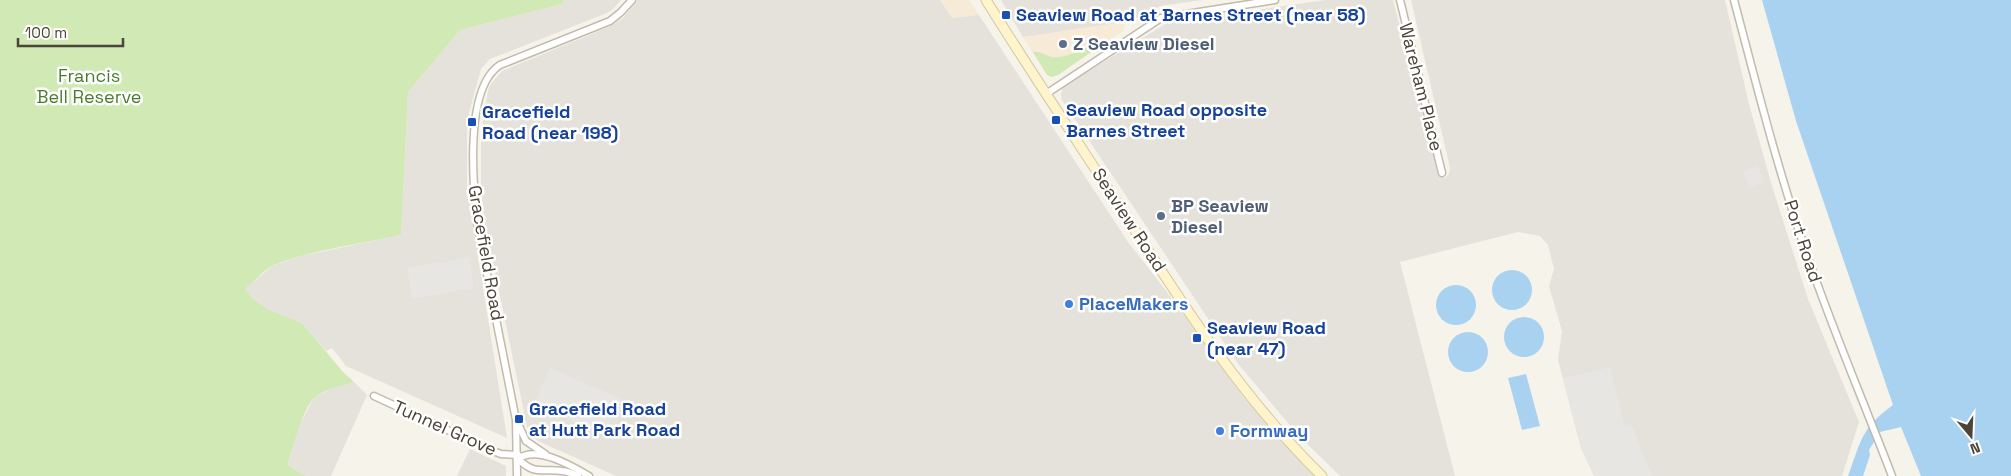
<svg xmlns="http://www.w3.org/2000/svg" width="2011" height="476" viewBox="0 0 2011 476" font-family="'Space Grotesk',sans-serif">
<rect width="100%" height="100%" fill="#f6f3eb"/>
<g fill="#f7ead7">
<polygon points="940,0 969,0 979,15 952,18"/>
<polygon points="1125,21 1124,30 1058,75 1052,77 1047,75 1023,37"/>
</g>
<g fill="#e5e2dc">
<polygon points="564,0 621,0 613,9 607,13 490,59 481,69 467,120 467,187 507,438 346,366 332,348 326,351 302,323 269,310 253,299 246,290 247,286 254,282 272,266 301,256 401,235 408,92 460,30 562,4"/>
<polygon points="638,0 940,0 952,18 979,15 1128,242 1167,292 1242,395 1288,448 1317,476 616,476 538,441 533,437 527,427 484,218 481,192 481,134 488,91 490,85 502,71 611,26 623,18"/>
<polygon points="1001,0 1203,0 1160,6 1149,13 1129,21 1023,37"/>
<polygon points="1325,0 1393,0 1438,175 1445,178 1449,174 1450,168 1411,0 1725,0 1749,104 1772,186 1808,299 1859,422 1842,476 1594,476 1581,448 1558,360 1562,331 1549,286 1554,269 1548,245 1540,236 1518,232 1400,262 1455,476 1340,476 1299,436 1239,365 1062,100 1061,95 1062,89 1069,83 1167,23"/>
<polygon points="354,382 367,395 331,476 306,476 288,465 298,428 314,397 333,388"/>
<polygon points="470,449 506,466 506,476 457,476"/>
</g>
<g fill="#d0e9b5">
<path d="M0 0H564L562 4 460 30 408 92 401 235C361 244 311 250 274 265 264 269 257 281 247 286L246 290 253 299 269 310 302 323 343 372 354 382C342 386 325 389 315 397 303 407 292 450 288 465L306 476H0Z"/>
<path d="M1096 44 1098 47 1058 75 1052 77 1047 75 1033 52C1041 51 1044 55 1052 57 1067 59 1083 48 1096 44Z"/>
</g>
<g fill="#e7e6e2">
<polygon points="1758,166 1763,182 1749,188 1743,171"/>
<polygon points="469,257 474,288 412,299 407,268"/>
<polygon points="1610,367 1624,425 1631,424 1652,476 1594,476 1581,448 1563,378"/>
<polygon points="550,368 621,399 604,435 534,404"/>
</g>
<g fill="#a9d2f1">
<path d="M1762 0H2011V476H1921L1901 427 1880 432 1869 450 1870 455 1863 476H1848C1861 441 1861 428 1893 405L1796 121Z"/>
<circle cx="1512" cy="290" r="20"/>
<circle cx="1456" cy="305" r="20"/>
<circle cx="1524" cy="337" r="20"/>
<circle cx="1468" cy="352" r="20"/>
<polygon points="1526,374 1540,426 1522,430 1508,378"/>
</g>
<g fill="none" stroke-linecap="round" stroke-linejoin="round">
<defs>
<g id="street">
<polyline points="1400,0 1442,173"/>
<path d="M1734 0C1756 83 1777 167 1805 249 1831 326 1863 400 1892 476"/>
<polyline points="1046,94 1161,18 1275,0"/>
<polyline points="374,396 493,451 501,454 518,455"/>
<polyline points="519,426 526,441 545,454"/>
<path d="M518 459C537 445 572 466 589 476"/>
<path d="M518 459C536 476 541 468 562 471 567 471 573 474 578 476"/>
<path d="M517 476 516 420 477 223C473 185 464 88 500 65L610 21 621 12 632 0"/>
</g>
<path id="secondary" d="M986 0C1029 69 1074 136 1118 204 1180 300 1240 396 1322 476"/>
</defs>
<use href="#street" stroke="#c1bbae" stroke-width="9"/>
<use href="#secondary" stroke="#d5c89b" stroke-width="11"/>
<use href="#street" stroke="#fff" stroke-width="6"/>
<use href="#secondary" stroke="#fff4cc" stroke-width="9"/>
</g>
<g fill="#1a4fb4" stroke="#fff" stroke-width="2">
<rect x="1001" y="10" width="10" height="10" rx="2.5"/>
<rect x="1051" y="115" width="10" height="10" rx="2.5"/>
<rect x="467" y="117" width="10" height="10" rx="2.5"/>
<rect x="1192" y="333" width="10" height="10" rx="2.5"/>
<rect x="514" y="414" width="10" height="10" rx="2.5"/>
</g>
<g fill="#5c6f8a" stroke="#fff" stroke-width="2">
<circle cx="1063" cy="44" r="5"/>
<circle cx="1161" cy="216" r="5"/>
</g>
<g fill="#3f7fe0" stroke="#fff" stroke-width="2">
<circle cx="1069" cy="304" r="5"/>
<circle cx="1220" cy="431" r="5"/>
</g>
<g text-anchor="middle" stroke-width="5" stroke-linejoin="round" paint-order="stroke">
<g font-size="18" font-weight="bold" fill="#164399" stroke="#fff" text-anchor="start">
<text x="1016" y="21">Seaview Road at Barnes Street (near 58)</text>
<text x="1066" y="116">Seaview Road opposite<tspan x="1066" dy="21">Barnes Street</tspan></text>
<text x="482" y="118">Gracefield<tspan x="482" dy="21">Road (near 198)</tspan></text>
<text x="1207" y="334">Seaview Road<tspan x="1207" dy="21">(near 47)</tspan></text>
<text x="529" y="415">Gracefield Road<tspan x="529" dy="21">at Hutt Park Road</tspan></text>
</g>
<g font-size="18" font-weight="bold" fill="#4e5e75" stroke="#fff" text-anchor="start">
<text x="1073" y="50">Z Seaview Diesel</text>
<text x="1171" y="212">BP Seaview<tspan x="1171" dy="21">Diesel</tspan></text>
</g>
<g font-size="18" fill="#487d2b" stroke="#fff">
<text x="89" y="82">Francis<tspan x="89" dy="21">Bell Reserve</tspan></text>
</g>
<g font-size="18" fill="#4a4439" stroke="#fff">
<text transform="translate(1421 87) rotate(76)" y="6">Wareham Place</text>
<text transform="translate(1129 220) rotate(57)" y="6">Seaview Road</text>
<text transform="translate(1803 241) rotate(72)" y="6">Port Road</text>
<text transform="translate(486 253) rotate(80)" y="6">Gracefield Road</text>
<text transform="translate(445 428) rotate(24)" y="6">Tunnel Grove</text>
</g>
<g font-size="18" font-weight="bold" fill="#366cbe" stroke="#fff" text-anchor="start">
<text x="1079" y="310">PlaceMakers</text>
<text x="1230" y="437">Formway</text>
</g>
</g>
<g transform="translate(1971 436) rotate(161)" stroke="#ffffff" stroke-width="4" paint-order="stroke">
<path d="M0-4L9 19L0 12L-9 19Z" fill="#4a4439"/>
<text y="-8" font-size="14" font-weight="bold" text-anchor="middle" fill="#4a4439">N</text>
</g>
<path d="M18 38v8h105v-8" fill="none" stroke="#4a4439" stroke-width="2.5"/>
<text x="25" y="38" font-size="15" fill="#4a4439" stroke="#ffffff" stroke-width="4" paint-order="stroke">100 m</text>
</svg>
